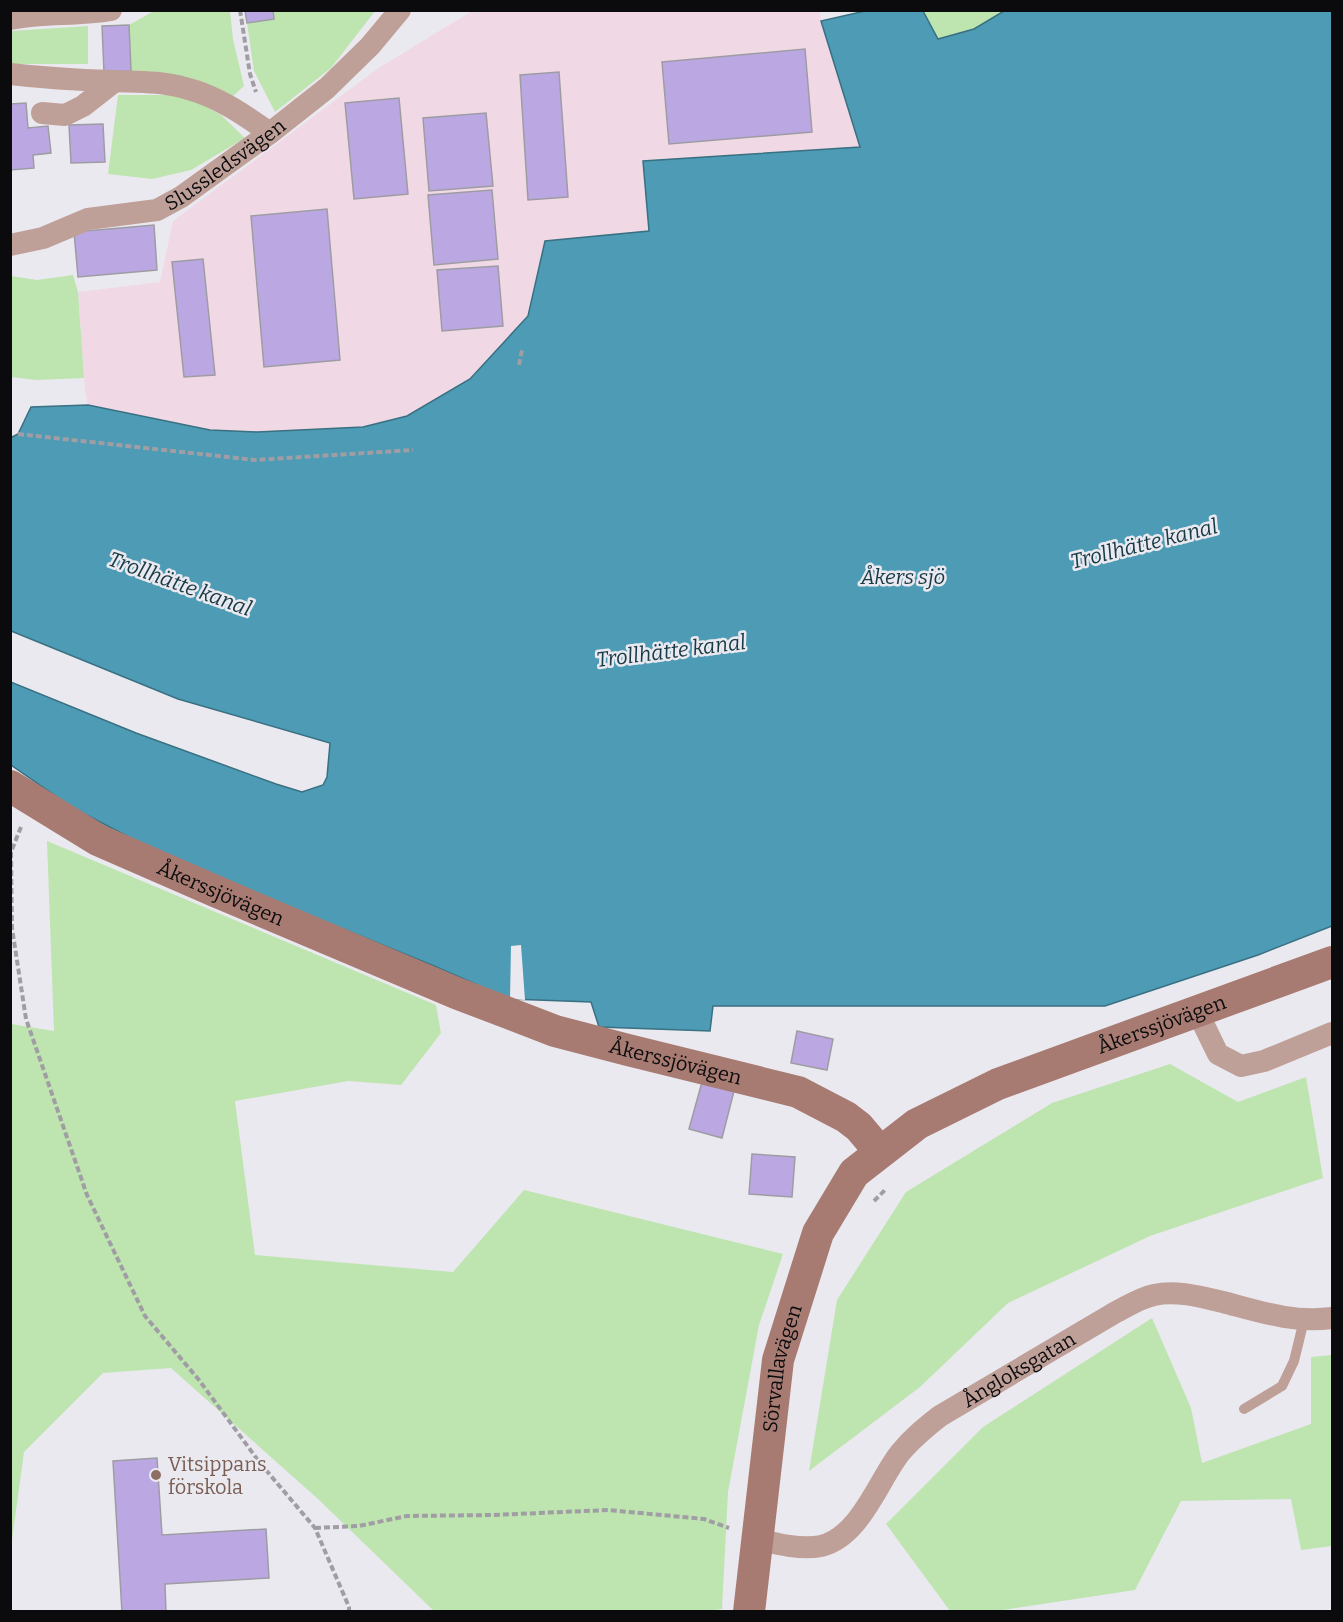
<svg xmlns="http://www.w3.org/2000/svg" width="1343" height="1622" viewBox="0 0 1343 1622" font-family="Bitter,serif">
<rect width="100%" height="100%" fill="#ebe9f0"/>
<polygon fill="#f0d9e5" points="472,11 820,11 821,21 860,147 643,161 649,231 545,241 528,316 470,379 407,416 363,427 257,432 210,430 88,405 85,391 78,292 160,282 173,221 377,69"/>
<g fill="#bee4af">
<polygon points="154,11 230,11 233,39 244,86 232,97 131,71 129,25"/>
<polygon points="273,11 375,11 331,68 275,112 254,71 247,23 274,19"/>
<polygon points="923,11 1004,11 974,29 937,39"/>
<polygon points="88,26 88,64 11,64 11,31"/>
<polygon points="118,95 185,95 221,115 245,138 191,170 152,179 108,174"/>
<polygon points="73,275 78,292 84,378 36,380 11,377 11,276 37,280"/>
<polygon points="47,841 436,1005 441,1033 401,1085 348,1081 235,1101 255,1255 453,1272 524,1190 783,1254 759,1325 728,1492 722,1609 698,1612 434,1611 318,1499 171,1368 103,1373 24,1452 11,1547 11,1024 54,1031"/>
<polygon points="1170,1064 1238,1102 1306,1077 1323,1178 1150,1236 1008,1303 920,1387 809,1471 837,1300 906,1192 1052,1103"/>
<polygon points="1152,1318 1191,1408 1202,1463 1311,1424 1311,1357 1332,1355 1332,1546 1301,1550 1291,1499 1181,1501 1135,1590 996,1611 950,1611 886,1524 983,1427"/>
</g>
<polygon fill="#4d9bb4" stroke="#397082" stroke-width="1.5" points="865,11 923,11 938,39 974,29 1004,11 1332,11 1332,926 1258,955 1105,1006 713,1006 710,1031 599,1027 591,1002 510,999 434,966 232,884 148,847 73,808 11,765 11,682 136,733 276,784 302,792 323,785 327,777 330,743 178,699 11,631 10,438 18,434 31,407 88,405 210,430 257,432 363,427 407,416 470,379 528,316 545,241 649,231 643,161 860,147 821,21"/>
<polygon fill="#ebe9f0" points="521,945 525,1000 510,999 511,946"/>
<g fill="#bba8e3" stroke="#9e9ca3" stroke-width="1.5">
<polygon points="245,10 273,10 274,19 247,23"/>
<polygon points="129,25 131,71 104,72 102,26"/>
<polygon points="805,49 812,132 669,144 662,62"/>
<polygon points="559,72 568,197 528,200 520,75"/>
<polygon points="399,98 408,194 354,199 345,103"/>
<polygon points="26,103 28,128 48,126 51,153 33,155 34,168 10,170 10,104"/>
<polygon points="486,113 493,186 429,191 423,118"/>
<polygon points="103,124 105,162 71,163 69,125"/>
<polygon points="492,190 498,259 434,265 428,195"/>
<polygon points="327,209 340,360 264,367 251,216"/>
<polygon points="154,225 157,270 78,277 74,232"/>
<polygon points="203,259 215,375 184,377 172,262"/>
<polygon points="498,266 503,326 442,331 437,270"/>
<polygon points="797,1031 833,1039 827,1070 791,1063"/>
<polygon points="702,1082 734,1091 722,1138 689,1129"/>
<polygon points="752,1154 795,1157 792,1197 749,1194"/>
<polygon points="157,1458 162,1535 266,1529 269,1578 165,1584 166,1612 122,1612 113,1461"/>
</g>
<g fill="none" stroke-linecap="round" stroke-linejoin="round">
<g stroke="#a09ea4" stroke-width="4" stroke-dasharray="6 3" stroke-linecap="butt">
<polyline points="240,10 250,74 256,92"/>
<polyline points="519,365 522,350"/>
<polyline points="18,434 255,460 413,450"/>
<polyline points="21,827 11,852 12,928 26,1019 87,1195 145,1316 199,1380 260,1463 315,1528 349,1607 349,1612"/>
<polyline points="874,1201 886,1189"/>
<polyline points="315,1528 359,1526 407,1516 493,1515 608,1510 704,1519 729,1528"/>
</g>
<polyline stroke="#bfa099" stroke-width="10" points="1244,1409 1282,1386 1294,1361 1304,1320"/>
<g stroke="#bfa099" stroke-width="22">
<path d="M10 19C44 12 78 16 111 10"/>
<path d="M10 74C44 78 78 80 112 81 136 82 161 81 185 88 217 96 243 114 270 133"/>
<polyline points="42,113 65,115 83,106 115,81"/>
<path id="s1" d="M10 245 43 238 88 219 157 210 181 197 270 133 327 88 370 46 400 10"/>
<polyline points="1197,1011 1218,1054 1241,1066 1264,1061 1332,1033"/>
<path id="s2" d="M757 1539C777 1544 801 1550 821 1546 860 1537 878 1481 900 1453 912 1438 926 1427 940 1416L1116 1312C1128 1306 1140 1298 1154 1295 1177 1290 1201 1297 1223 1302 1261 1312 1293 1323 1332 1318"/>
</g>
<g stroke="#a87b72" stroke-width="32">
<path id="s3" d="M10 786 98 840 215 891 456 993 555 1031 628 1050 798 1092 846 1117 859 1127 880 1152"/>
<path id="s4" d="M749 1612 778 1360 818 1233 854 1173 917 1124 998 1084 1332 962"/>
</g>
</g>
<circle fill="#8d6e63" stroke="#ebe9f0" stroke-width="2" cx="156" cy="1475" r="6"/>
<g text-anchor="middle" stroke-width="5" stroke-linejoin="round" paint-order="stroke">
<g font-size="20" fill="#0b0b0d" stroke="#ebe9f0">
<text dy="7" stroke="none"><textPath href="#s1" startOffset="234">Slussledsvägen</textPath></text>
<text dy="7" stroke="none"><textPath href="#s3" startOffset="237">Åkerssjövägen</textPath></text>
<text dy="7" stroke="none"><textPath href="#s4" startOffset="801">Åkerssjövägen</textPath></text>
<text dy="7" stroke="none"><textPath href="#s3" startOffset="723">Åkerssjövägen</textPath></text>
<text dy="7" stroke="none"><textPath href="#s2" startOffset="336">Ångloksgatan</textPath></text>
<text dy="7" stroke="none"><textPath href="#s4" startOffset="246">Sörvallavägen</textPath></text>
</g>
<g font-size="20" fill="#785e54" stroke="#ebe9f0" text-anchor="start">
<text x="168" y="1471">Vitsippans<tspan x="168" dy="23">förskola</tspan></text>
</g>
<g font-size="21" font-style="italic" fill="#163a46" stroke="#ebe9f0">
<text transform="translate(1144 544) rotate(-14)" y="7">Trollhätte kanal</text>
<text x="903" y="584">Åkers sjö</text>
<text transform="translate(180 584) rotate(20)" y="7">Trollhätte kanal</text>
<text transform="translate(671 651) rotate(-7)" y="7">Trollhätte kanal</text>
</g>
</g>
<rect width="1343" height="1622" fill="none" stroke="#0b0b0d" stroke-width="24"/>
</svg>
